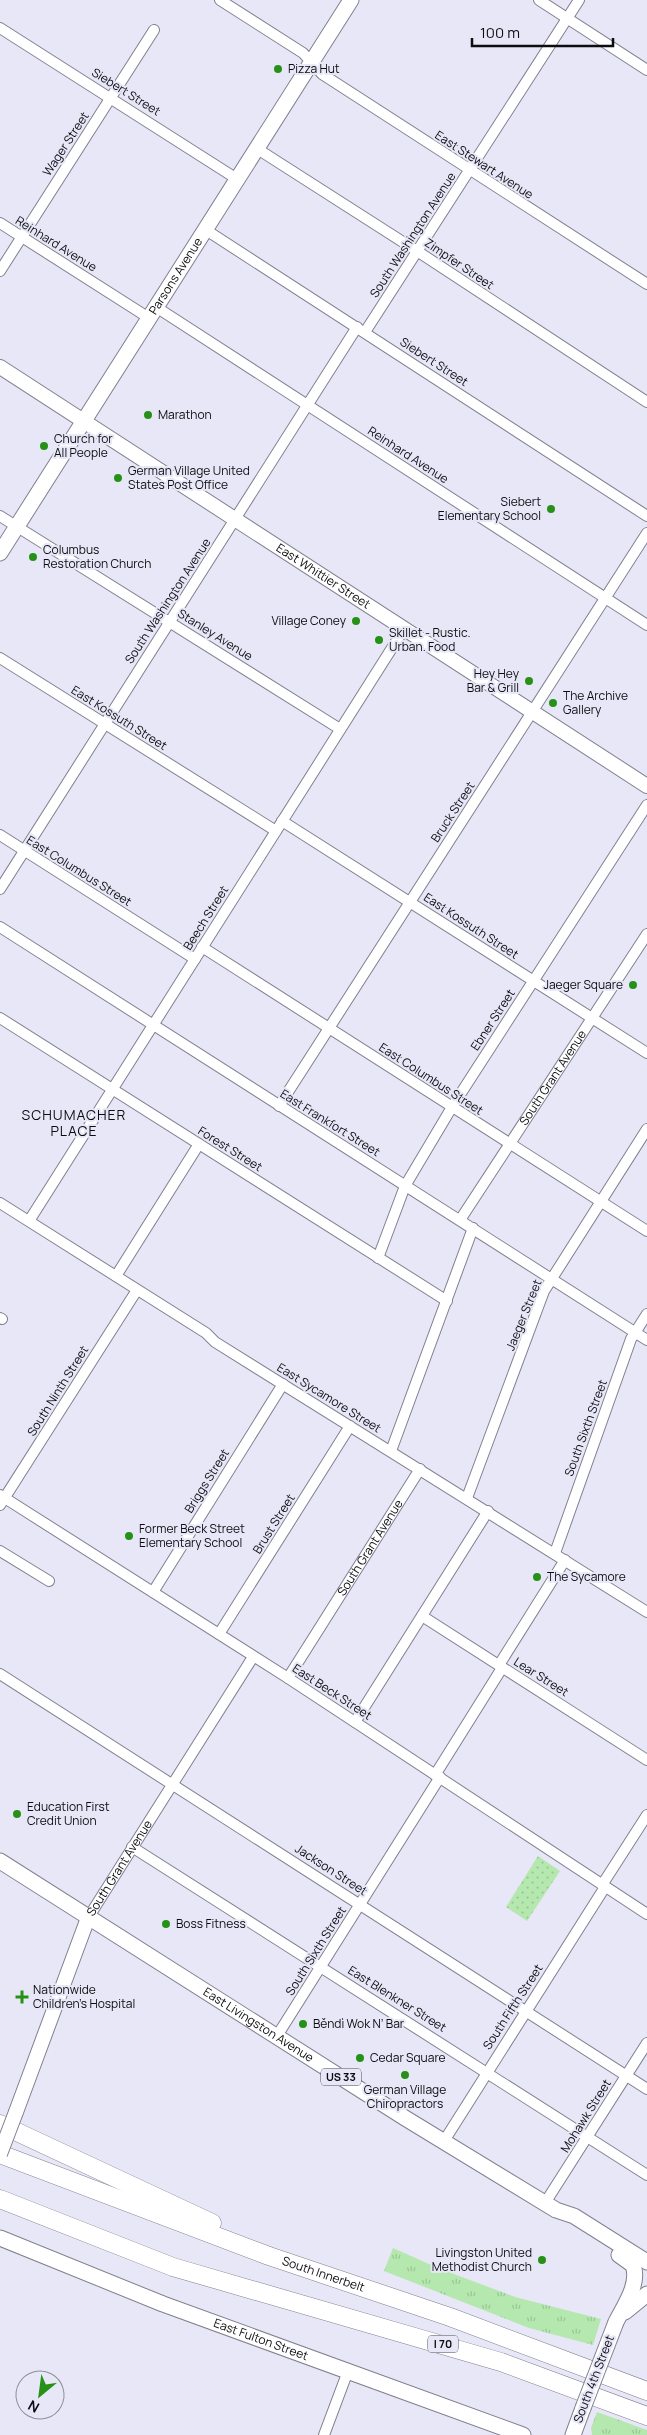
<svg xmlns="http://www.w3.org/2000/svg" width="647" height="2435" viewBox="0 0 647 2435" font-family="Manrope,sans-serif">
<defs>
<pattern id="grass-tufts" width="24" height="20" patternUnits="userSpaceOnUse" patternTransform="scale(1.25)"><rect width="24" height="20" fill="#b5e8ae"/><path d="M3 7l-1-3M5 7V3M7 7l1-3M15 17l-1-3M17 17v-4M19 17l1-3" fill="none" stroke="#9ac695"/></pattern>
<pattern id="park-dots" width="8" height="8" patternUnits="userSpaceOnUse" patternTransform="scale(1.25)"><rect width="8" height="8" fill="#b5e8ae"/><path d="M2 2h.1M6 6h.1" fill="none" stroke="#9ac695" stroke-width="1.8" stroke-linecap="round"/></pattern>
</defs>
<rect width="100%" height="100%" fill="#e7e7f7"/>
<g fill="url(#grass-tufts)">
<polygon points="393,2248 438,2268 515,2297 601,2319 593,2345 529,2328 384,2271"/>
<polygon points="597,2412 647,2430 647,2435 592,2435 591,2428"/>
</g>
<polygon fill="url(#park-dots)" points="538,1856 560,1871 527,1921 506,1907"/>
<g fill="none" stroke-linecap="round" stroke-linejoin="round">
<defs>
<g id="street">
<polyline points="220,0 303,53 322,74 647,284"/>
<polyline points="539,0 647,70"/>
<polyline points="0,28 237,179"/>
<polyline points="256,148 417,251 647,402"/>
<polyline points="0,223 149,318"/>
<polyline points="206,230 647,516"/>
<polyline points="0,271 154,30"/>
<polyline points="156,307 647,625"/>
<polyline points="365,332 579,0"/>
<polyline points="0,516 340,729"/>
<polyline points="0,658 276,831"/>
<polyline points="282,821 647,1053"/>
<polyline points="0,835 195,959"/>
<polyline points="0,889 357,327"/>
<polyline points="0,927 647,1340"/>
<polyline points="202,947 647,1231"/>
<polyline points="0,1018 447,1301"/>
<polyline points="279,1106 647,533"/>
<polyline points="0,1203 206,1333 215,1342 647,1612"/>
<path id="s1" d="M460 1220 647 934"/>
<polyline points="29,1221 404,629"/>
<polyline points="378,1258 405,1186 452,1107 647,805"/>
<polyline points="116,1276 199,1144"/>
<polyline points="0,1318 2,1319"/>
<polyline points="391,1451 473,1228"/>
<polyline points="0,1495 288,1678 647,1914"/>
<polyline points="467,1498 544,1291 647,1129"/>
<polyline points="0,1505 137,1290"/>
<polyline points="0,1551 49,1581"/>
<polyline points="555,1553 631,1339 647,1314"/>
<polyline points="153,1592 283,1384"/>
<polyline points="422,1616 647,1760"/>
<polyline points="219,1634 350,1426"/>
<polyline points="499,1665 565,1560"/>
<polyline points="0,1674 647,2089"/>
<path id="s2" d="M288 1678 420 1469"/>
<polyline points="355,1722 488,1511"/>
<polyline points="435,1775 502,1668"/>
<polyline points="132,1847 647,2175"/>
<polyline points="602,1885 647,1815"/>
<path id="s3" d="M88 1918 253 1657"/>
<polyline points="277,2036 440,1777"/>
<polyline points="444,2141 605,1887"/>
<polyline points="545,2203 647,2043"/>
<polyline points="324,2435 348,2371"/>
</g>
<g id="secondary">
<path id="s4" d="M0 367 647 786"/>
<polyline points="16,2112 88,1918"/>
</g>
<g id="primary">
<path id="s5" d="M0 553 351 0"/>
<path id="s6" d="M0 1861 405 2118 556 2210 574 2216 647 2262"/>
<path id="s7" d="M0 2238 163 2304 523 2435"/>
<polyline points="625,2312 647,2294"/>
<path d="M616 2322C624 2306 640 2284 633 2265L619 2255"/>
<polyline points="573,2435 583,2408"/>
</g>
<g id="highway">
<polyline points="0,2124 212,2223"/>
<path id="s8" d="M0 2154 269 2256 450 2317 647 2391"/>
<polyline points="0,2199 173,2267 501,2362 647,2416"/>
</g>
</defs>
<use href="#street" stroke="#81808f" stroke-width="12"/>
<use href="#secondary" stroke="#81808f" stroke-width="16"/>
<use href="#primary" stroke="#81808f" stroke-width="17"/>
<use href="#highway" stroke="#81808f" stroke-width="19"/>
<use href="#street" stroke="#fff" stroke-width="10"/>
<use href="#secondary" stroke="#fff" stroke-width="14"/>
<use href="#primary" stroke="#fff" stroke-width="15"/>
<use href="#highway" stroke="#fff" stroke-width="18"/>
<defs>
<polyline id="secondary-bridge" points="0,2154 16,2112"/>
<polyline id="primary-bridge" points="583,2408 616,2322"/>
</defs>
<use href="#secondary-bridge" stroke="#81808f" stroke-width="16" stroke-linecap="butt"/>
<use href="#primary-bridge" stroke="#81808f" stroke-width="17" stroke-linecap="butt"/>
<use href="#secondary-bridge" stroke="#fff" stroke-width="14"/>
<use href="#primary-bridge" stroke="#fff" stroke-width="15"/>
</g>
<g fill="#269117" stroke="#e7e7f7" stroke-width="2">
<circle cx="278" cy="69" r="5"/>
<circle cx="148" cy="415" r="5"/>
<circle cx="44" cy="446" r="5"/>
<circle cx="118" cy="478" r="5"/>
<circle cx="551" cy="509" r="5"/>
<circle cx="33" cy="557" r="5"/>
<circle cx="356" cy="621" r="5"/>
<circle cx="379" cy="640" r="5"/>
<circle cx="529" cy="681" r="5"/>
<circle cx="553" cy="703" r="5"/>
<circle cx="633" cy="985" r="5"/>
<circle cx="129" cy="1536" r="5"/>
<circle cx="537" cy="1577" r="5"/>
<circle cx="17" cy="1814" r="5"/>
<circle cx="166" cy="1924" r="5"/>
<path d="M19.5 1989.5h5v5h5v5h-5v5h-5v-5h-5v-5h5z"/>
<circle cx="303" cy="2024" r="5"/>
<circle cx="360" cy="2058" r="5"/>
<circle cx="405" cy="2075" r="5"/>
<circle cx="542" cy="2260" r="5"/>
</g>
<g text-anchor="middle" stroke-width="4" stroke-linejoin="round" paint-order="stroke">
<g fill="#e7e7f7" stroke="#4e4e56" stroke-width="1">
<rect x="321" y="2068.5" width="40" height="17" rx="4"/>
<rect x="428" y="2335.5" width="30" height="17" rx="4"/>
</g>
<g font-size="11" font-weight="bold" fill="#0c0c11">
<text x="341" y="2081">US 33</text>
<text x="443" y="2348">I 70</text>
</g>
<g font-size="12" fill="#0c0c11" stroke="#e7e7f7" text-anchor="start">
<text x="288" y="73">Pizza Hut</text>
<text x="158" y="419">Marathon</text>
<text x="54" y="443">Church for<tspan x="54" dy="14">All People</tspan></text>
<text x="128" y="475">German Village United<tspan x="128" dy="14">States Post Office</tspan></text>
<text x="541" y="506" text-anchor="end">Siebert<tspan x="541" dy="14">Elementary School</tspan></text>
<text x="43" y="554">Columbus<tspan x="43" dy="14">Restoration Church</tspan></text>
<text x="346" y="625" text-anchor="end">Village Coney</text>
<text x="389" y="637">Skillet - Rustic.<tspan x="389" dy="14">Urban. Food</tspan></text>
<text x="519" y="678" text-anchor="end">Hey Hey<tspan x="519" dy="14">Bar &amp; Grill</tspan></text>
<text x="563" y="700">The Archive<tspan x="563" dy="14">Gallery</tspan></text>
<text x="623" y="989" text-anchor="end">Jaeger Square</text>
<text x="139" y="1533">Former Beck Street<tspan x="139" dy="14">Elementary School</tspan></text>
<text x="547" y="1581">The Sycamore</text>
<text x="27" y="1811">Education First<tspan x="27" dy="14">Credit Union</tspan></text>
<text x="176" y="1928">Boss Fitness</text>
<text x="33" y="1994">Nationwide<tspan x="33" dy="14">Children's Hospital</tspan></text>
<text x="313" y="2028">Běndì Wok N’ Bar</text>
<text x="370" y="2062">Cedar Square</text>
<text x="405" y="2094" text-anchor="middle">German Village<tspan x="405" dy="14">Chiropractors</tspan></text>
<text x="532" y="2257" text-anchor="end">Livingston United<tspan x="532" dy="14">Methodist Church</tspan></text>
</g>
<g font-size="12" fill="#0c0c11" stroke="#e7e7f7">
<text transform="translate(126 92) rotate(32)" y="4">Siebert Street</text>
<text transform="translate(66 144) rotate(-57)" y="4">Wager Street</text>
<text transform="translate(484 165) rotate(33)" y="4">East Stewart Avenue</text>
<text transform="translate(413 235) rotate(-57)" y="4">South Washington Avenue</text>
<text transform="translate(56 244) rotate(32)" y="4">Reinhard Avenue</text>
<text transform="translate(459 264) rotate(34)" y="4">Zimpfer Street</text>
<text dy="4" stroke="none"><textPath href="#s5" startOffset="328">Parsons Avenue</textPath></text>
<text transform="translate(434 362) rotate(33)" y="4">Siebert Street</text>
<text transform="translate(408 455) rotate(33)" y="4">Reinhard Avenue</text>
<text dy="4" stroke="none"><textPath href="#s4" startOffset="385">East Whittier Street</textPath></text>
<text transform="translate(168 601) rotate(-57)" y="4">South Washington Avenue</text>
<text transform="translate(215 635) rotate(32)" y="4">Stanley Avenue</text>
<text transform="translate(119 718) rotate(32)" y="4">East Kossuth Street</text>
<text transform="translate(453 812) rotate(-57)" y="4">Bruck Street</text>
<text transform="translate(79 871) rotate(32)" y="4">East Columbus Street</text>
<text transform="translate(206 918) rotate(-58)" y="4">Beech Street</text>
<text transform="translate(471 926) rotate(33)" y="4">East Kossuth Street</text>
<text transform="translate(493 1020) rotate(-57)" y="4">Ebner Street</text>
<text dy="4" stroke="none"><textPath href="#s1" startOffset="170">South Grant Avenue</textPath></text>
<text transform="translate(431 1079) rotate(33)" y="4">East Columbus Street</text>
<text transform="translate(330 1123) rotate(32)" y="4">East Frankfort Street</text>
<text transform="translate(230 1149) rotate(32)" y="4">Forest Street</text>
<text transform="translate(524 1315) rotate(-68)" y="4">Jaeger Street</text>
<text transform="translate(58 1391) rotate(-58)" y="4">South Ninth Street</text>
<text transform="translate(329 1398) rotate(32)" y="4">East Sycamore Street</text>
<text transform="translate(586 1428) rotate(-70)" y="4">South Sixth Street</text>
<text transform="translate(207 1481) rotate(-58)" y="4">Briggs Street</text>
<text transform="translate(274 1524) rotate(-58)" y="4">Brust Street</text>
<text dy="4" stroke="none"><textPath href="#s2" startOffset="154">South Grant Avenue</textPath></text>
<text transform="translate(541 1677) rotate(32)" y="4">Lear Street</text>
<text transform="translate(332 1692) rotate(33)" y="4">East Beck Street</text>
<text dy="4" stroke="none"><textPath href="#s3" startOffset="59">South Grant Avenue</textPath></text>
<text transform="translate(331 1870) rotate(33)" y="4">Jackson Street</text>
<text transform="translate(316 1951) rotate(-58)" y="4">South Sixth Street</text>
<text transform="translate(397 1999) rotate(32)" y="4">East Blenkner Street</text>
<text transform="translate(513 2007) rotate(-57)" y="4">South Fifth Street</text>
<text dy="4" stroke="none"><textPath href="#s6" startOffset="306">East Livingston Avenue</textPath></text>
<text transform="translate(586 2116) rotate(-58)" y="4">Mohawk Street</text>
<text dy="4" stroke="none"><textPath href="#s8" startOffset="345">South Innerbelt</textPath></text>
<text dy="4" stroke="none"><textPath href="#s7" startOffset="280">East Fulton Street</textPath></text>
<text transform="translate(594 2379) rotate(-69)" y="4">South 4th Street</text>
</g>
<g font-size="14" letter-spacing="1" fill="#0c0c11" stroke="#e7e7f7">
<text x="74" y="1120">SCHUMACHER<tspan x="74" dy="16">PLACE</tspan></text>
</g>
</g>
<g transform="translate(40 2395) rotate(209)"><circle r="24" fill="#e7e7f7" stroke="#8f8f9b"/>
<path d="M0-4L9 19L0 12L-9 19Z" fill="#269117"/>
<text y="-8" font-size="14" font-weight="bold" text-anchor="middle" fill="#0c0c11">N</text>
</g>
<path d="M472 38v8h141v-8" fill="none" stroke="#0c0c11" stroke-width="2.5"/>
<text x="480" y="38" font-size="15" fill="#0c0c11" stroke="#e7e7f7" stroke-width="4" paint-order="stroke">100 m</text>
</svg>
